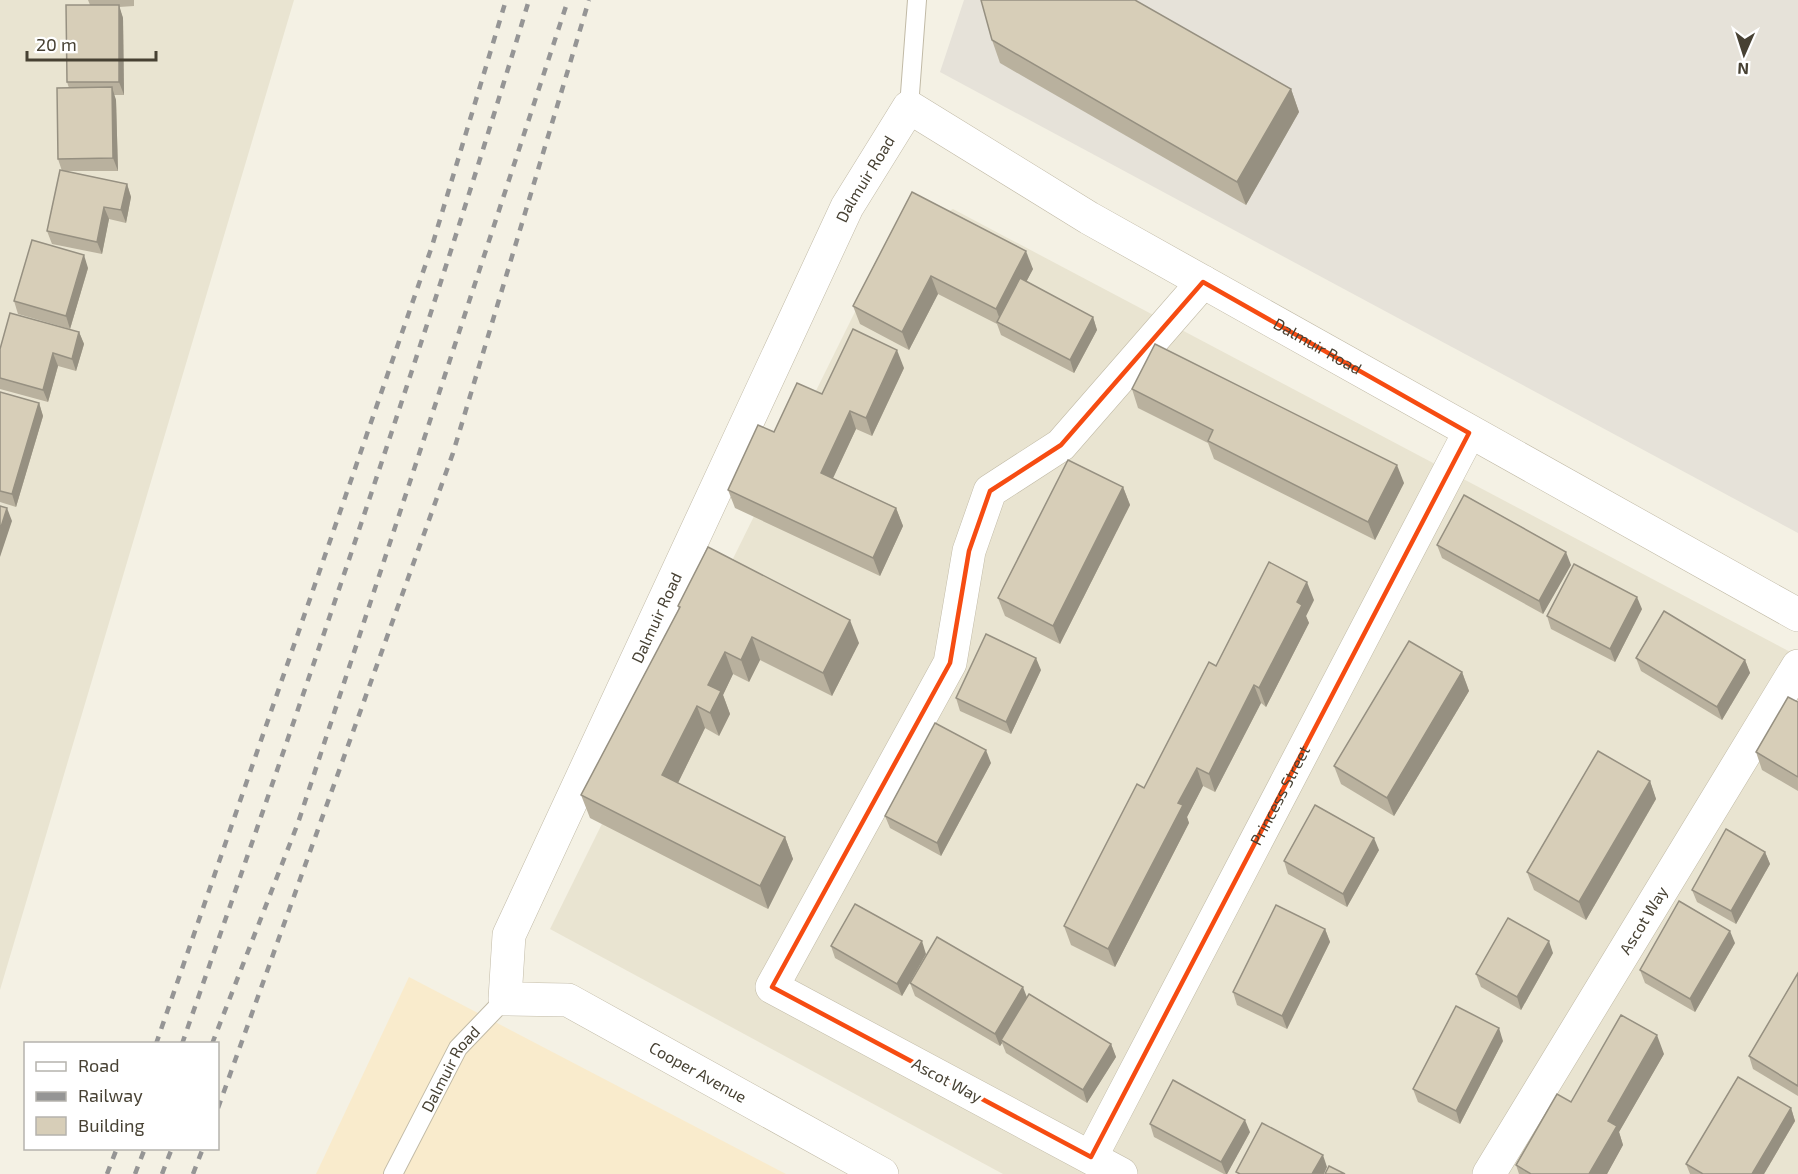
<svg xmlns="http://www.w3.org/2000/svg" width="1798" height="1174" viewBox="0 0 1798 1174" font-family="'Exo 2',sans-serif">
<rect width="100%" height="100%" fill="#f4f1e4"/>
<g fill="#e9e4d1">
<polygon points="0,0 294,0 0,990"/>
<polygon points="953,209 1798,656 1798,1174 1003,1174 550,929 890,241"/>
</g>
<polygon fill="#f9ebcc" points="409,977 786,1174 316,1174"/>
<polygon fill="#e6e2d9" points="964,0 1798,0 1798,533 940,72"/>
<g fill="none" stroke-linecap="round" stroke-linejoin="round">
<defs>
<g id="service">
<polyline points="909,107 917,0"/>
<path id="s1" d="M393 1174 458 1048 505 999"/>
</g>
<g id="minor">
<path id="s2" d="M1091 1157 1469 433"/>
<path id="s3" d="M882 1174 568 1000 505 999 509 935 847 207 909 107 1089 218 1798 615"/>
<polyline points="1121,1174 772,987 950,663 969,551 990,491 1061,445 1203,282"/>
<path id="s4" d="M1489 1174 1798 666"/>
</g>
</defs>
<use href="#service" stroke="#c1baa6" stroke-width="20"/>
<use href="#minor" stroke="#c1baa6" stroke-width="34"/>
<use href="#service" stroke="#fff" stroke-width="18"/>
<use href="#minor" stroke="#fff" stroke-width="33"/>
<g stroke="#959595" stroke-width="4.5" stroke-dasharray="8 8" stroke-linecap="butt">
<polyline points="156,1044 432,246 506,0"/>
<path d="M182 1044C303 697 423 351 529 0"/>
<polyline points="212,1044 298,823 568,0"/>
<polyline points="218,1108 453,453 589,0"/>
<polyline points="107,1174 117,1148"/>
<polyline points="135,1174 145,1148"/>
<polyline points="162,1174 172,1148"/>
<polyline points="193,1174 203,1148"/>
</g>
</g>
<g fill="#b9b19e">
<polygon points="88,0 134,0 134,6 119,7 123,18 124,95 114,95 116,100 118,171 65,171 127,184 131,197 126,223 109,219 102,254 52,244 47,231 62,171 58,159 69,88 67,82 90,5"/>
<polygon points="992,40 1291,89 1299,112 1246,205 1000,63"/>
<polygon points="912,192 1033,269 1026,282 1093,317 1097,330 1074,373 1001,335 997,324 938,294 909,350 860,324 853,306"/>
<polygon points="88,268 70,329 18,314 14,301"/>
<polygon points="79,332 84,344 76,371 58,366 48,402 0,389 0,349"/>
<polygon points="904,368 872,436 856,429 833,478 896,508 903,526 880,576 735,508 728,490 774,432 822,394"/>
<polygon points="1132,389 1404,483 1375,540 1214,459 1208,443 1138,408"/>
<polygon points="0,392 39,403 43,416 16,507 0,502"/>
<polygon points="1123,487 1130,505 1060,644 1005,616 998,598"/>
<polygon points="1437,545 1571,565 1543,614 1442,558"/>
<polygon points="1314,600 1306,616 1309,623 1266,707 1261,703 1215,792 1203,786 1187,817 1189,823 1115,967 1071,945 1064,926 1216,666"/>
<polygon points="678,606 859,643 832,696 760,660 749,682 733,674 723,695 730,714 719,736 705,728 678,783 785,837 793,859 768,909 590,818 581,795 679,609"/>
<polygon points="1642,609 1615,662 1551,629 1547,616"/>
<polygon points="1636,658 1745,660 1750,673 1722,720 1641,671"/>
<polygon points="1041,670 1011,734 960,711 956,698"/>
<polygon points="1462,672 1469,691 1394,816 1341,784 1334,766"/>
<polygon points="1798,702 1798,791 1762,770 1756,752"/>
<polygon points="991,763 941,856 890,828 885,816"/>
<polygon points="1650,781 1656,799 1586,920 1534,890 1527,872"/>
<polygon points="1379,850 1347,907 1288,874 1284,861"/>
<polygon points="1765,852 1770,864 1736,924 1697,902 1692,890"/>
<polygon points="1325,929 1330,942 1287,1029 1237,1005 1233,992"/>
<polygon points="1735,943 1695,1012 1645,983 1640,970"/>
<polygon points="831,946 926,954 902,996 835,958"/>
<polygon points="1553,953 1521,1010 1481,987 1476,974"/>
<polygon points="1798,973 1798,1096 1753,1069 1749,1056"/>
<polygon points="910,983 1027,998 1111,1044 1116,1057 1087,1103 1006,1053 1002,1043 1000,1046 915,996"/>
<polygon points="1503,1041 1460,1124 1418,1102 1413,1089"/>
<polygon points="1664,1054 1619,1132 1623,1145 1607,1174 1519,1174 1516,1165 1571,1102"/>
<polygon points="1791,1108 1795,1121 1764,1174 1690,1174 1686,1164"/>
<polygon points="1150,1124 1250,1132 1227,1174 1224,1174 1154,1137"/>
</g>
<g fill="#969081">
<polygon points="119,5 123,18 124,95 119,82"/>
<polygon points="112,87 116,100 118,171 113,158"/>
<polygon points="1291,89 1299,112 1246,205 1237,182"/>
<polygon points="127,184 131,197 126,223 121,210"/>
<polygon points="104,207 109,219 102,254 97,242"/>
<polygon points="1026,251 1033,269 1003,326 1002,325 996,309"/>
<polygon points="84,255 88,268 70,329 66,316"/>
<polygon points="931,276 938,294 909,350 902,332"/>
<polygon points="1093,317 1097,330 1074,373 1070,360"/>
<polygon points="79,332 84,344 76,371 72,359"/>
<polygon points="897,350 904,368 872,436 866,418"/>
<polygon points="53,353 58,366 48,402 43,390"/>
<polygon points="39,403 43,416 16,507 12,494"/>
<polygon points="850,411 856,429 827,491 821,473"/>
<polygon points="1397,465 1404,483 1375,540 1368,522"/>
<polygon points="1123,487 1130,505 1060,644 1053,626"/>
<polygon points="7,508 12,521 0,557 0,530"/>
<polygon points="896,508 903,526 880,576 873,558"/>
<polygon points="1566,552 1571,565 1543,614 1539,601"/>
<polygon points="1307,582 1314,600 1306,616 1309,623 1266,707 1259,688 1297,602"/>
<polygon points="1637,597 1642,609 1615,662 1610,649"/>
<polygon points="850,620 859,643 832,696 823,673"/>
<polygon points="752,637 760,660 749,682 741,660"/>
<polygon points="725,652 733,674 723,695 730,714 719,736 710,713 708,685"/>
<polygon points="1036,658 1041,670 1011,734 1006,722"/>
<polygon points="1745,660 1750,673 1722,720 1717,707"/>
<polygon points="1462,672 1469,691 1394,816 1387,798"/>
<polygon points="1254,685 1261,703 1215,792 1209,774"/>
<polygon points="697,706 705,728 671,797 662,775"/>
<polygon points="986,750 991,763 941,856 937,843"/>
<polygon points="1197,768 1203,786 1187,817 1189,823 1115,967 1108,949 1178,803"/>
<polygon points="1650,781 1656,799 1586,920 1579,902"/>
<polygon points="785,837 793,859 768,909 760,886"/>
<polygon points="1374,838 1379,850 1347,907 1343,894"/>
<polygon points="1765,852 1770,864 1736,924 1731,911"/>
<polygon points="1325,929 1330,942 1287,1029 1282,1016"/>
<polygon points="1730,931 1735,943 1695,1012 1690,999"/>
<polygon points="922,941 926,954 902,996 897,984"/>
<polygon points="1549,941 1553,953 1521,1010 1517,997"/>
<polygon points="1023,987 1028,1000 1001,1040 1002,1043 1000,1046 995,1034"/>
<polygon points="1499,1028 1503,1041 1460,1124 1456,1111"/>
<polygon points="1657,1035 1664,1054 1619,1132 1623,1145 1607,1174 1589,1174 1608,1121"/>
<polygon points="1111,1044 1116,1057 1087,1103 1083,1090"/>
<polygon points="1791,1108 1795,1121 1764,1174 1752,1174"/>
<polygon points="1245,1120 1250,1132 1227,1174 1226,1174 1221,1162"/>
<polygon points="1323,1155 1327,1167 1324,1174 1312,1174"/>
</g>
<g fill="#d7ceb8" stroke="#969081" stroke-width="1.5">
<polygon points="981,0 1135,0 1291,89 1237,182 992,40"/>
<polygon points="66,5 119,5 119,82 67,82"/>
<polygon points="112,87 113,158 58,159 57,88"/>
<polygon points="60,170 127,184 121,210 104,207 97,242 47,231"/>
<polygon points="912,192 1026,251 996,309 931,276 902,332 853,306"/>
<polygon points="32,240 84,255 66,316 14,301"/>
<polygon points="1020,278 1093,317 1070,360 997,322"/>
<polygon points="10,313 79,332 72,359 53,353 43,390 0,378 0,349"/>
<polygon points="853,329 897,350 866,418 850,411 821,473 896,508 873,558 728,490 758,425 774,432 797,383 822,394"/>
<polygon points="1155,344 1397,465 1368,522 1208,441 1213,430 1132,389"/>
<polygon points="0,392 39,403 12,494 0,491"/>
<polygon points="1068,460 1123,487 1053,626 998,598"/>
<polygon points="1464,495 1566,552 1539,601 1437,545"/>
<polygon points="0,506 7,508 0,530"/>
<polygon points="708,547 850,620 823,673 752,637 741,660 725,652 708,685 721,691 710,713 697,706 662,775 785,837 760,886 581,795 680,607 678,606"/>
<polygon points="1269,562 1307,582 1297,602 1302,605 1259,688 1254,685 1209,774 1197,768 1178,803 1183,805 1108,949 1064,926 1137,784 1144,788 1209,662 1216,666"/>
<polygon points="1574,564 1637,597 1610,649 1547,616"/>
<polygon points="1664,611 1745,660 1717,707 1636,658"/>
<polygon points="986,634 1036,658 1006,722 956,698"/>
<polygon points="1409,641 1462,672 1387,798 1334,766"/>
<polygon points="1788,697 1798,702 1798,777 1756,752"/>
<polygon points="935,723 986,750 937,843 885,816"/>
<polygon points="1598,751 1650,781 1579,902 1527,872"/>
<polygon points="1315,805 1374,838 1343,894 1284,861"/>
<polygon points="1726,829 1765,852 1731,911 1692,890"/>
<polygon points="1679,901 1730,931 1690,999 1640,970"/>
<polygon points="855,904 922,941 897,984 831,946"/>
<polygon points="1276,905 1325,929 1282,1016 1233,992"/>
<polygon points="1508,918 1549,941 1517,997 1476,974"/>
<polygon points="937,937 1023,987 995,1034 910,983"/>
<polygon points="1798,973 1798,1086 1749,1056"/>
<polygon points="1029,994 1111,1044 1083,1090 1001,1040"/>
<polygon points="1456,1006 1499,1028 1456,1111 1413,1089"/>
<polygon points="1621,1015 1657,1035 1608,1121 1617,1126 1589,1174 1531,1174 1516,1165 1557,1094 1571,1102"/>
<polygon points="1738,1077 1791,1108 1752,1174 1703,1174 1686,1164"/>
<polygon points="1173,1080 1245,1120 1221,1162 1150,1124"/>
<polygon points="1262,1123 1323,1155 1312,1174 1240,1174 1236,1172"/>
<polygon points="1329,1166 1345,1174 1325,1174"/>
</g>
<path fill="none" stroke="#f64c12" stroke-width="4.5" stroke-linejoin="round" d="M1203 282 1469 433 1091 1157 772 987 950 663 969 551 990 491 1061 445Z"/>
<g text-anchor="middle" stroke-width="6" stroke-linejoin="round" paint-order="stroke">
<g font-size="16" fill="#474133" stroke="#fff">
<text dy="6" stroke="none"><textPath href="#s3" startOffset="1322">Dalmuir Road</textPath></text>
<text dy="6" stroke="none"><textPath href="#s3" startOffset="1880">Dalmuir Road</textPath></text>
<text dy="6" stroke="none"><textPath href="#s3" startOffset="836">Dalmuir Road</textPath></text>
<text dy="6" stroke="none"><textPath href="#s2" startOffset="408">Princess Street</textPath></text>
<text dy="6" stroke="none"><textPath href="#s4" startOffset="297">Ascot Way</textPath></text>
<text dy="6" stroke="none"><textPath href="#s1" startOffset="120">Dalmuir Road</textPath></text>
<text transform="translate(698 1072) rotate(29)" y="6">Cooper Avenue</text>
<text transform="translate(947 1080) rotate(28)" y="6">Ascot Way</text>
</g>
</g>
<rect x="24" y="1042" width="195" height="108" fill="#ffffff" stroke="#b5b3ad" stroke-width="1.5"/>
<rect x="36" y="1062" width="30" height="9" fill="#ffffff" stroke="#b5b3ad" stroke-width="1.5"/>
<text x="78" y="1072" font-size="18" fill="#474133">Road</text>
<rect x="36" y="1092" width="30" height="9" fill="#959595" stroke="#b5b3ad" stroke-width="1.5"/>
<text x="78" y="1102" font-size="18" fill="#474133">Railway</text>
<rect x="36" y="1117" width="30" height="18" fill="#d7ceb8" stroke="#b5b3ad" stroke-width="1.5"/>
<text x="78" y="1132" font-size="18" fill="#474133">Building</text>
<g transform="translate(1744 54) rotate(183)" stroke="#ffffff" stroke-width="4.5" paint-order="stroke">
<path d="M0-4.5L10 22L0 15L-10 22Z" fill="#474133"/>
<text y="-9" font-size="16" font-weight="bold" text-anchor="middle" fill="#474133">N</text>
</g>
<path d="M27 51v9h129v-9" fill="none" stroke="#474133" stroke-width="3"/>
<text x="36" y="51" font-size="18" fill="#474133" stroke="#ffffff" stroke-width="4.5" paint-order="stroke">20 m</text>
</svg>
